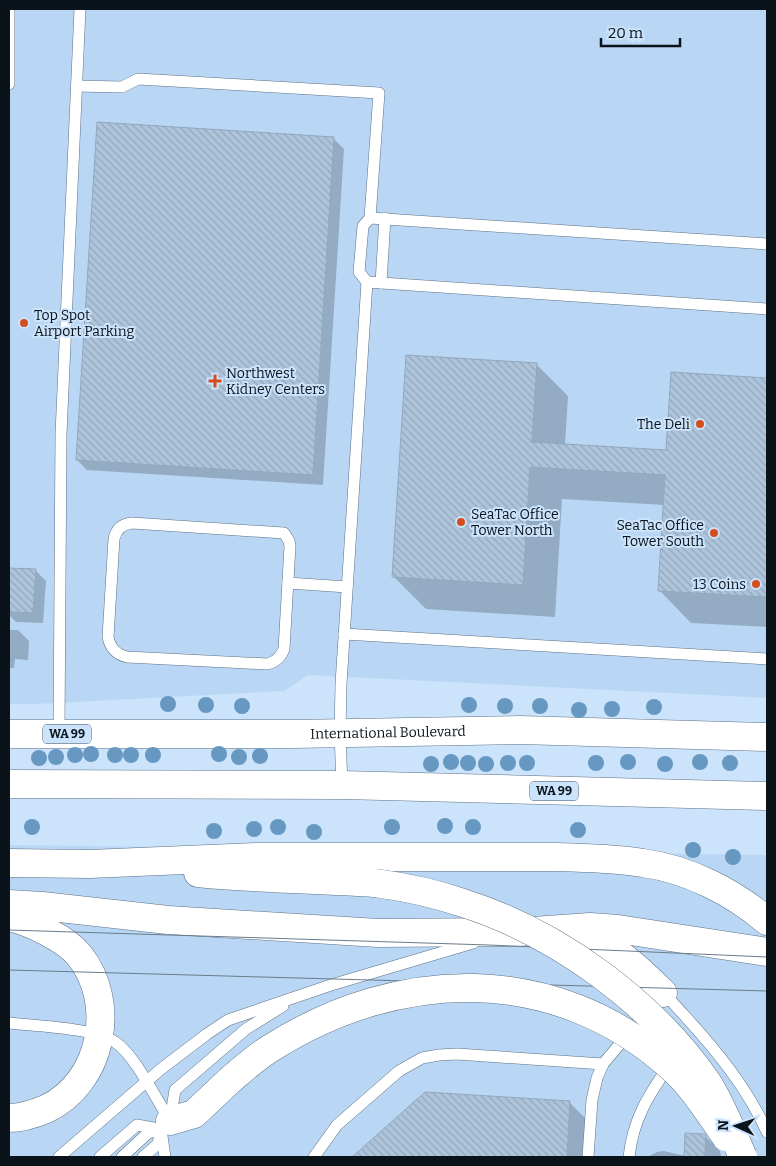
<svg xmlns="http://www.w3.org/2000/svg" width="776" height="1166" viewBox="0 0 776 1166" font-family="Bitter,serif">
<defs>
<pattern id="building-back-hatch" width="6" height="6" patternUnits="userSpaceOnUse" patternTransform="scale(1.25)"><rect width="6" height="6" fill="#adc4db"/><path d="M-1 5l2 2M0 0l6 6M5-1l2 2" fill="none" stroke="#94a7bb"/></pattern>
</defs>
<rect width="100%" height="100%" fill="#cbe3fb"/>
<g fill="#b9d7f4">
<polygon points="9,9 767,9 767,698 308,675 284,691 37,704 9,704"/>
<polygon points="9,845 767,855 767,1157 9,1157"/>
</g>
<g fill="#0003">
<polygon points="333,138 344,149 323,485 87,470 77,460"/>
<polygon points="536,364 568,396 565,445 667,451 672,374 767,379 767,627 691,623 659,590 664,505 562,499 555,617 426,609 394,577"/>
<polygon points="9,569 36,571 46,581 43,623 16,622 9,615"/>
<polygon points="9,630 18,630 29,641 28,660 15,659 14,668 9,668"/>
<polygon points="425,1093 569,1102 595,1128 594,1157 354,1157"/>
<polygon points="704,1135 720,1151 721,1157 647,1157 657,1152 664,1151 685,1156"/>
</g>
<g fill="url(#building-back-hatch)" stroke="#91a8be">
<polygon points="97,122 334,137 313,475 76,460"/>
<polygon points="406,355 537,363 532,442 666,450 671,372 767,378 767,597 658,591 665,475 530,467 523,585 392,577"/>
<polygon points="9,568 36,569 33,613 9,612"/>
<polygon points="425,1092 570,1101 567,1157 352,1157"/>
<polygon points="685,1133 705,1134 706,1136 705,1157 684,1157"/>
</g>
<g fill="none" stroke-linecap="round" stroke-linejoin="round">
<defs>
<g id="service">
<polyline points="9,84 9,9"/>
<polyline points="76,86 122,87 138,79 379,93 370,218 363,226 359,272 367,282"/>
<polyline points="370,218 767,244"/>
<polyline points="381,283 385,218"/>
<path d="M132 523 284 533 289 541 290 546 284 649C281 657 276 662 267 664L127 657C115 654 110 647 108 637L114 539C116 529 122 524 132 523Z"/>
<polyline points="288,583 347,587"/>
<polyline points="344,634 767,659"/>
<polyline points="59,734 61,434 80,9"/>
<polyline points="342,785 340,733 341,684 367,282 767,309"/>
<path d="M662 994C669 997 677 1008 684 1015 716 1050 748 1089 767 1132"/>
<path d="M9 1023C35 1026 95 1028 115 1042 134 1054 157 1100 170 1121"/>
<polyline points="162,1136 165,1157"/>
<polyline points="59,1157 161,1069 207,1034 228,1020 331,985 473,943"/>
<polyline points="100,1157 137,1125 159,1129"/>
<polyline points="122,1157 148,1133 161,1129 170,1121 175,1090 246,1029 283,1006"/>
<polyline points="143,1157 158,1144 161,1129"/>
<polyline points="314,1157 337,1125 399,1071 422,1058 439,1055 457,1054 603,1064"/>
<polyline points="588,1157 592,1100 597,1078 603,1064 647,1012"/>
<path d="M629 1157C633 1118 649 1095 670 1064"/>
</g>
<g id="primary">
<path id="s1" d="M9 734H293L520 730 767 737"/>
<polyline points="9,784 342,785 767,796"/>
</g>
<polyline id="trunk" points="170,1121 194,1114 229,1081"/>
<g id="motorway">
<path d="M9 863 90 864 256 857H558C586 858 615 858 643 863 688 869 733 892 767 921"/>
<path d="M198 873C257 879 316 879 375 883"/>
<polyline points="9,904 42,906 168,920 378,933 519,932 590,927 618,929 767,952"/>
<path d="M9 917C30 922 65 938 79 955 118 1003 102 1083 46 1109 34 1114 22 1118 9 1118"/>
<path d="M574 931C609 941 638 968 663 993"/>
</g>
</defs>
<use href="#service" stroke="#5c7186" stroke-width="12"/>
<use href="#primary" stroke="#5c7186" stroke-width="29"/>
<use href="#trunk" stroke="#5c7186" stroke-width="29"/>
<use href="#motorway" stroke="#5c7186" stroke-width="29"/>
<use href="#service" stroke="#fff" stroke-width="11"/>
<use href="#primary" stroke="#fff" stroke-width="28"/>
<use href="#trunk" stroke="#fff" stroke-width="28"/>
<use href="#motorway" stroke="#fff" stroke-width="28"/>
<g stroke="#6b7b8b" stroke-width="1">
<polyline points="9,930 489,945 767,957"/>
<polyline points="9,970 767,991"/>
</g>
<defs>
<path id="trunk-bridge" d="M229 1081C243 1069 256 1057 271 1048 399 967 554 963 670 1066 693 1086 709 1113 726 1137"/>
<path id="motorway-bridge" d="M375 883C405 887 434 893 463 903 557 933 651 1001 707 1082 722 1105 732 1133 743 1157"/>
</defs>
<use href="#trunk-bridge" stroke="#5c7186" stroke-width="29" stroke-linecap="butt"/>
<use href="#motorway-bridge" stroke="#5c7186" stroke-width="29" stroke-linecap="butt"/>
<use href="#trunk-bridge" stroke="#fff" stroke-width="28"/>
<use href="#motorway-bridge" stroke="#fff" stroke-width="28"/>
</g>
<g fill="#6798c1">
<circle cx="168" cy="704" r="8"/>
<circle cx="206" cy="705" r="8"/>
<circle cx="469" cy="705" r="8"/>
<circle cx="242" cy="706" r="8"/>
<circle cx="505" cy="706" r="8"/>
<circle cx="540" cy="706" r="8"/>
<circle cx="654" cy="707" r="8"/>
<circle cx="612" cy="709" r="8"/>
<circle cx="579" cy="710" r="8"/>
<circle cx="91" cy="754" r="8"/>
<circle cx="219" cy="754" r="8"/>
<circle cx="75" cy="755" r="8"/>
<circle cx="115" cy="755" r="8"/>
<circle cx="131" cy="755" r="8"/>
<circle cx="153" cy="755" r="8"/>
<circle cx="260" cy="756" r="8"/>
<circle cx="56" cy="757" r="8"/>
<circle cx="239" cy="757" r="8"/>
<circle cx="39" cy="758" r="8"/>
<circle cx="451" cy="762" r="8"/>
<circle cx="628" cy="762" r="8"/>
<circle cx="700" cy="762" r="8"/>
<circle cx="468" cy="763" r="8"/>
<circle cx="508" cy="763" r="8"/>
<circle cx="527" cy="763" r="8"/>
<circle cx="596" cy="763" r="8"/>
<circle cx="730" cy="763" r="8"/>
<circle cx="431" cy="764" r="8"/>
<circle cx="486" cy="764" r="8"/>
<circle cx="665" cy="764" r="8"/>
<circle cx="445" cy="826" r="8"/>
<circle cx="32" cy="827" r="8"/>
<circle cx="278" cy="827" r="8"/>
<circle cx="392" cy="827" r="8"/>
<circle cx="473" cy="827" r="8"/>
<circle cx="254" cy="829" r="8"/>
<circle cx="578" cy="830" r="8"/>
<circle cx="214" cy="831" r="8"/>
<circle cx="314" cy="832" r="8"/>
<circle cx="693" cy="850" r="8"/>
<circle cx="733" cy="857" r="8"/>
</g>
<g fill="#d54d1e" stroke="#cbe3fb" stroke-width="2">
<circle cx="24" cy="323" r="5"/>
<path d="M212.5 373.5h5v5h5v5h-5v5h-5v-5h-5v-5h5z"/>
<circle cx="700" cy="424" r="5"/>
<circle cx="461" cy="522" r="5"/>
<circle cx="714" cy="533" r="5"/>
<circle cx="756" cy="584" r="5"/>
</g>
<g text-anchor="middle" stroke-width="4" stroke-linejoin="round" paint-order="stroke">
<g fill="#cbe3fb" stroke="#44515e" stroke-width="1">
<rect x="43" y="724.5" width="48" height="19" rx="4"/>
<rect x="530" y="781.5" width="48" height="19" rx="4"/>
</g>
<g font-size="12" font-weight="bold" fill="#0a121a">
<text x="67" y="738">WA 99</text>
<text x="554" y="795">WA 99</text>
</g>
<g font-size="14" fill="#0a121a" stroke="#cbe3fb" text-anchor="start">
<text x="34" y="320">Top Spot<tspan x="34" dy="16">Airport Parking</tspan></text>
<text x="226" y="378">Northwest<tspan x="226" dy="16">Kidney Centers</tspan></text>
<text x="690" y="429" text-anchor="end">The Deli</text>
<text x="471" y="519">SeaTac Office<tspan x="471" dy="16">Tower North</tspan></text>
<text x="704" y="530" text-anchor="end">SeaTac Office<tspan x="704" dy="16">Tower South</tspan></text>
<text x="746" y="589" text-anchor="end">13 Coins</text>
</g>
<g font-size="14" fill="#0a121a" stroke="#cbe3fb">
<text dy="5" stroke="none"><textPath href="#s1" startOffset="379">International Boulevard</textPath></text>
</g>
</g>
<rect width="776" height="1166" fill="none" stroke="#0a121a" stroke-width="20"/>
<g transform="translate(736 1126) rotate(273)" stroke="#cbe3fb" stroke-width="4" paint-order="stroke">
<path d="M0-4L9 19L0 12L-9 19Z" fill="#0a121a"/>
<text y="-8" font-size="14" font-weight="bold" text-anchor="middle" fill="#0a121a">N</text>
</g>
<path d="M601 38v8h79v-8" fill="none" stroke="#0a121a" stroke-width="2.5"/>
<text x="608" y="38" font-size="15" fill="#0a121a" stroke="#cbe3fb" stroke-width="4" paint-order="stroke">20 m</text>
</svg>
